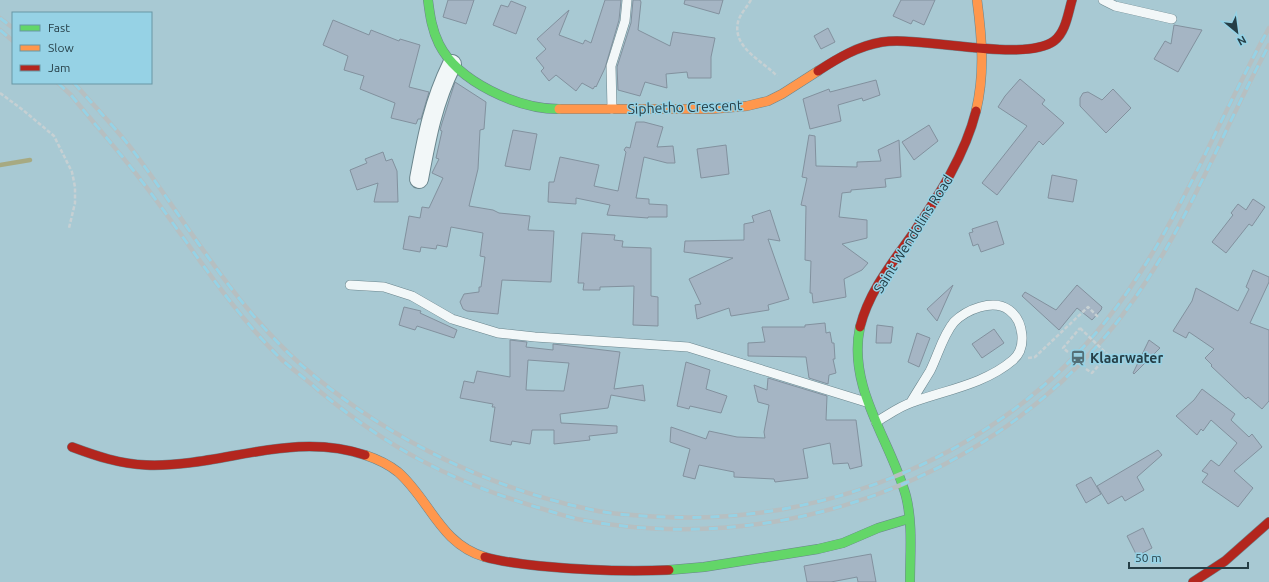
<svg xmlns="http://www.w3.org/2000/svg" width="1269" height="582" viewBox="0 0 1269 582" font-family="Ubuntu,sans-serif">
<rect width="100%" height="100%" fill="#a8c9d3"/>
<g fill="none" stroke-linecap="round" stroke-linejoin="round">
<polyline stroke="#a7aa82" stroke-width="4.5" points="0,165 30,160"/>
</g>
<g fill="#a5b5c4" stroke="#82919e" fill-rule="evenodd">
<polygon points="448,0 474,0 466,24 443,17"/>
<polygon points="605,0 621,0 619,20 605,68 596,87 595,86 593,89 582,83 576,91 556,75 549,81 541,71 544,68 536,58 546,49 537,39 569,10 559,35 583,44 585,40 591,43"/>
<polygon points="633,0 640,0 641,2 638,30 670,46 673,32 715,38 711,57 711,78 688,78 687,72 666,74 667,88 645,82 640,96 618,90 617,67 631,23"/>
<polygon points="685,0 723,0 719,14 684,4"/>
<polygon points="901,0 935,0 924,25 913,20 911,24 893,16"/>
<polygon points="511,1 526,7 516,34 493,25 501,5 508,7"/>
<polygon points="333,20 369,35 371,30 399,41 400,39 420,45 409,87 429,92 421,119 418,119 416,124 391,118 395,103 360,89 364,76 344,70 348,56 323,45"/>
<polygon points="1174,25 1202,30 1178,72 1154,59 1165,41 1171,44"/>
<polygon points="828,28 835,42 821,49 814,36"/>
<polygon points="1020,79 1045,100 1042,104 1064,123 1043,145 1039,141 997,195 982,183 1027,126 998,107 1005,96"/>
<polygon points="876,80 880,95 863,101 862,98 838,105 841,121 810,129 803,99 829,89 830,92"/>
<polygon points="455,82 486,102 484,129 480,130 478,169 469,206 493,210 499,213 530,216 528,230 554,231 551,282 502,280 498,314 467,311 463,309 460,302 464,294 479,292 479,287 481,287 485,257 480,256 483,233 451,227 447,247 437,245 436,249 421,247 420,252 403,249 409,216 420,218 422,207 429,208 443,178 432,173 439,159 436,158 442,131 440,130 442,123"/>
<polygon points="1113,89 1131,108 1106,133 1080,106 1080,98 1083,93 1088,92 1102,100"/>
<polygon points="636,122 644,122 663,127 657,147 673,146 675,163 667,163 644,157 636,198 649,199 649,204 667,205 667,217 648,217 648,218 607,215 610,205 576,198 576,204 548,202 549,182 554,182 560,157 599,165 594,186 618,191 626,152 624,150 626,147 630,148"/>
<polygon points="929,125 938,141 914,160 902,142"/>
<polygon points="513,130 537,134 530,170 505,166"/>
<polygon points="809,135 815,136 816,166 857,167 857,162 881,161 878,150 899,140 901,177 885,179 886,187 851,190 851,192 842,193 839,217 867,220 867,238 842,244 868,263 862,270 844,279 846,297 813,303 812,293 810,293 811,261 805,260 806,206 801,205 807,178 802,177"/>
<polygon points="726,145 729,174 701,178 697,149"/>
<polygon points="383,152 386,161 392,159 397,171 398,202 374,202 378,183 357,190 350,170 367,163 365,159"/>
<polygon points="1052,175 1077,180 1073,202 1048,198"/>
<polygon points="1253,199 1265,207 1252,226 1249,224 1226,253 1212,242 1233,215 1231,213 1238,204 1246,210"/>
<polygon points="770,210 780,241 768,239 789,299 768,305 769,310 731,316 729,308 697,319 695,305 701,304 689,279 733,258 684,252 685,241 744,240 744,224 754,222 752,216"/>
<polygon points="997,221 1004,244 981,252 978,244 973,246 969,233 973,232 972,229"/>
<polygon points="582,233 615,235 614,240 623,241 622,247 651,248 651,296 658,297 658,326 633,325 634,286 600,287 600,290 583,290 584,283 578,283"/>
<polygon points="1253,270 1269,277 1269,282 1250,323 1269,330 1269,401 1262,409 1248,397 1246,399 1211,366 1212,365 1205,358 1214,349 1189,332 1186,338 1173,331 1192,301 1196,288 1238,311 1249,289 1246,287"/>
<polygon points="953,285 937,321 927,309"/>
<polygon points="1077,285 1102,307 1101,310 1092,320 1077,308 1059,330 1022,296 1025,292 1056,310"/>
<polygon points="404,307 421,311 420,313 457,330 454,338 417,326 415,330 399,325"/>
<polygon points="825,323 826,333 830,332 832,343 834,343 835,359 833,359 836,373 829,375 828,384 809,378 806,357 748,356 748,343 765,342 762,327 805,327 805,325"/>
<polygon points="877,325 893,327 891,343 876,343"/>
<polygon points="994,329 1004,343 982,358 972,344"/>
<polygon points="917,333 930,338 919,367 908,362"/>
<path d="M510 340 527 342 526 347 553 350V344L620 352 614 389 643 385 645 401 611 395 608 408 560 414 561 423 617 426V433L589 436 590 440 554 444V430H532L530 444 512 441 511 445 490 441 495 407H492L493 404 460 398 464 381 474 383 477 371 510 377ZM528 360 569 363 564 391 526 390Z"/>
<polygon points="1149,340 1160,348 1134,374 1133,373"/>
<polygon points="686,362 710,370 706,389 727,396 721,413 690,406 689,409 677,406"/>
<polygon points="768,378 827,396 826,420 856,420 862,466 850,469 848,463 833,464 830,443 803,449 808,478 775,482 774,479 734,477 734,472 699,465 695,479 683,476 690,449 670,442 671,427 706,439 709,431 737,437 765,438 764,432 769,405 758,402 754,385 767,390"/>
<polygon points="1202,389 1235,414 1231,420 1249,437 1252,434 1262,447 1234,471 1253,488 1238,507 1202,482 1208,474 1202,471 1211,460 1219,466 1237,443 1211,420 1203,431 1201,429 1197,435 1176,416 1194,400"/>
<polygon points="1158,450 1162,455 1137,477 1144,490 1125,501 1122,496 1108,504 1097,486"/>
<polygon points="1091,477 1101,494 1086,503 1076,485"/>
<polygon points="1143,528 1152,548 1137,556 1127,536"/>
<polygon points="871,554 876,582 858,582 857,577 831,582 807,582 804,566"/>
</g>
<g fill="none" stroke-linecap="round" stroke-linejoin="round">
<defs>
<g id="lane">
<polyline points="1103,0 1115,6 1172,19"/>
<polyline points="612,109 611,66 625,21 627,0"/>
<polyline points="350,285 384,287 412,296 452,319 498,333 535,337 688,347 866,402"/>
<path d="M876 422C888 415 900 406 913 402 946 390 985 384 1013 360 1027 348 1024 321 1009 310 993 298 966 310 954 322 943 335 938 355 930 371 924 381 917 392 911 402"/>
</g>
<path id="street" d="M419 179C427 136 433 103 452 64"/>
<g id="fast">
<path d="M428 0C430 16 432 30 439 44 458 82 518 109 559 109"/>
<path d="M860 327C847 388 891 441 906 496 913 524 910 554 910 582"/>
<polyline points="669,570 704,567 818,549 843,543 878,528 908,519"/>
</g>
<g id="slow">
<polyline points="559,109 711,109 747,106 768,101 782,94 818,71"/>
<path d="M976 111C985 73 982 38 977 0"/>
<path d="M365 455C377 459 388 464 398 472 430 500 440 544 485 557"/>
</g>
<g id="jam">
<path d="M818 71C838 58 858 46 882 42 924 36 1023 63 1054 41 1066 32 1068 13 1072 0"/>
<path d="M860 327C869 291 893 262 914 232 939 195 965 155 976 111"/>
<path d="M72 447C96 456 120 464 146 465 220 468 291 430 365 455"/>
<path d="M485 557C502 562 521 564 540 566 582 570 626 572 669 570"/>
<polyline points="1193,582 1225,561 1269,522"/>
</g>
</defs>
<use href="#lane" stroke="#6a858d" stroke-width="10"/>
<use href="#street" stroke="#6a858d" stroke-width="20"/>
<use href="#fast" stroke="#6a858d" stroke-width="10"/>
<use href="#slow" stroke="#6a858d" stroke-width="10"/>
<use href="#jam" stroke="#6a858d" stroke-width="10"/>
<g stroke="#c6d0d3" stroke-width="2.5" stroke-dasharray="4 2" stroke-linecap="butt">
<path d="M751 0C747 7 740 14 738 22 732 48 763 61 777 76"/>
<polyline points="0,93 23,110 54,136 72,172 75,187 75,203 69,228"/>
<polyline points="1068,352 1063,348 1080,328"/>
<polyline points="1028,358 1035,357 1088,307 1099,318"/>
<polyline points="1086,369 1092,373 1108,355"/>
</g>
<use href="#lane" stroke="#f2f7f8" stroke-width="9"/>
<use href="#street" stroke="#f2f7f8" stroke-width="18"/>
<use href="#fast" stroke="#63d668" stroke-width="9"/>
<use href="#slow" stroke="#ff974d" stroke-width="9"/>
<use href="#jam" stroke="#b3261e" stroke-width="9"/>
<defs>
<g id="rail">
<polyline points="0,18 13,28"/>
<polyline points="0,30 13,41"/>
<path d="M58 83 71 95C96 126 123 156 147 188 191 246 229 308 281 359 293 370 306 379 318 390 387 447 450 481 536 507 551 511 566 517 582 520 774 556 976 486 1104 338 1178 252 1215 145 1269 45"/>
<path d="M74 83C95 107 118 130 137 156 192 231 240 315 313 375 393 441 491 489 593 510 616 515 641 516 665 517 831 524 999 453 1105 322 1176 233 1214 127 1269 28"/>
</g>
</defs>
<use href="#rail" stroke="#b6bfc1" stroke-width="4.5"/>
<use href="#rail" stroke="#96d2e5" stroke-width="3" stroke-dasharray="9" stroke-linecap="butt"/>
<polyline stroke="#c6d0d3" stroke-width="2.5" stroke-dasharray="4 2" stroke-linecap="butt" points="1080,328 1108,355"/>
</g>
<defs>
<symbol id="station-bare" viewBox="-9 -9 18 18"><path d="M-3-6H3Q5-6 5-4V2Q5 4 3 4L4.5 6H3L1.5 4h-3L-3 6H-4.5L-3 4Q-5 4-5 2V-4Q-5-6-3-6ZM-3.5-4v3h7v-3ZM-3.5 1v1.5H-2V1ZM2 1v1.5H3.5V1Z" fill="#536f77" stroke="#96d2e5" stroke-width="2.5" paint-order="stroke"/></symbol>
</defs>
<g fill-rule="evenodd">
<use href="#station-bare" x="1067" y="347" width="22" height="22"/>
</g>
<g text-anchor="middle" stroke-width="3" stroke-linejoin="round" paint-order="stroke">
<g font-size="14" fill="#253e46" stroke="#96d2e5">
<text transform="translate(685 107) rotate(-2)" y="5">Siphetho Crescent</text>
<text transform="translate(913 234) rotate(-58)" y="5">Saint Wendolins Road</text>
</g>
<g font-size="14" font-weight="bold" fill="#253e46" stroke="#96d2e5" text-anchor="start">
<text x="1090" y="363">Klaarwater</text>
</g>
</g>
<rect x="12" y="12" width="140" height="72" fill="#96d2e5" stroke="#6997a5"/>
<rect x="20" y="25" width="20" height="6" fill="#63d668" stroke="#6997a5"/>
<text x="48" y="32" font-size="12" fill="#253e46">Fast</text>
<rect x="20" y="45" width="20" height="6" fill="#ff974d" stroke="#6997a5"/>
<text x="48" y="52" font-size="12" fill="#253e46">Slow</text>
<rect x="20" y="65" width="20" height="6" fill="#b3261e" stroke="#6997a5"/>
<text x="48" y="72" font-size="12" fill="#253e46">Jam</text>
<g transform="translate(1237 32) rotate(151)" stroke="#96d2e5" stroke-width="3" paint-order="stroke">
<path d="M0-3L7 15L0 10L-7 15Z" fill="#253e46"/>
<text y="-6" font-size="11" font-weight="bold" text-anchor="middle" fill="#253e46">N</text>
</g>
<path d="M1129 562v6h119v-6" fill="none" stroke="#253e46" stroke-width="2"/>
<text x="1135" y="562" font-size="12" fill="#253e46" stroke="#96d2e5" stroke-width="3" paint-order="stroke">50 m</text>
</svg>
